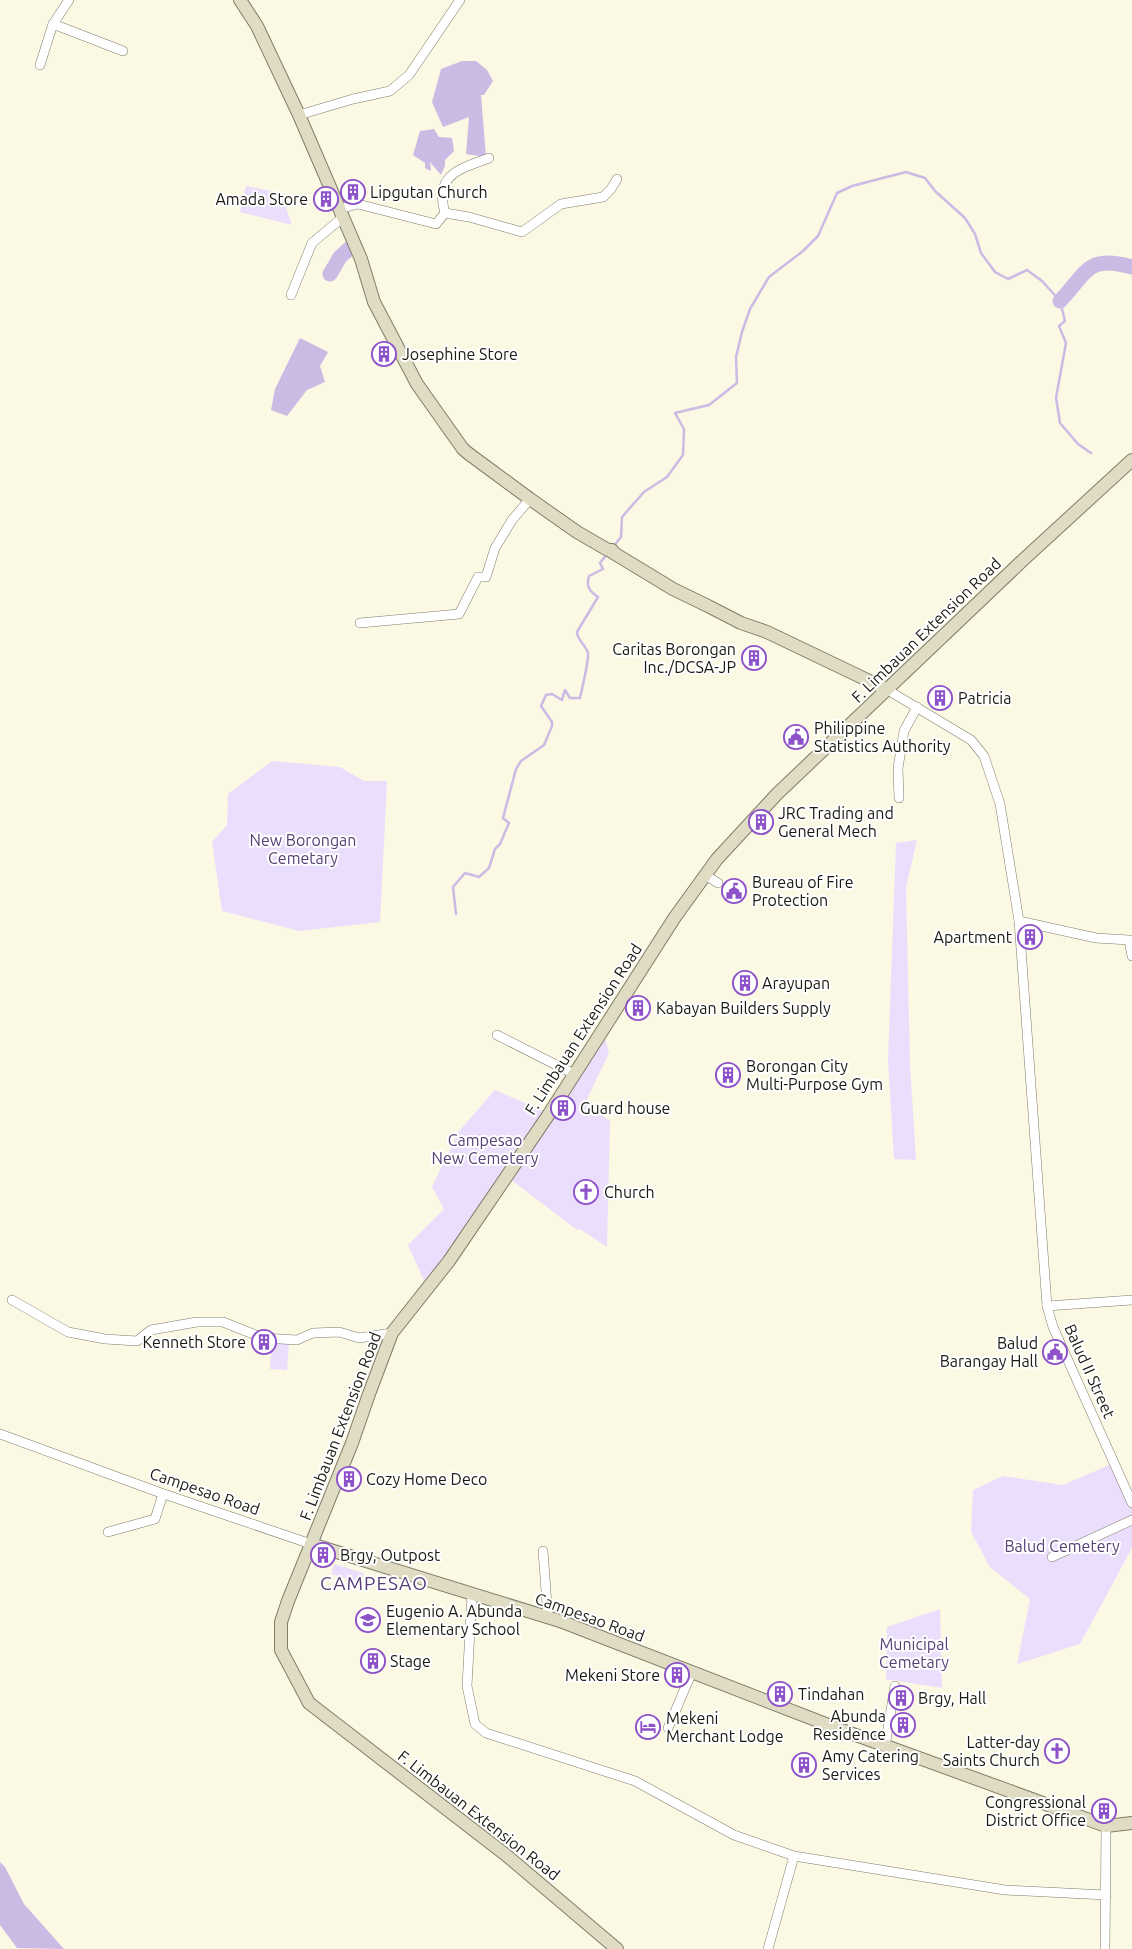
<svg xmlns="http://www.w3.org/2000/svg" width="1132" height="1949" viewBox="0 0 1132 1949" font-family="Ubuntu,sans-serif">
<rect width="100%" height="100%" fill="#fbf8e4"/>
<g fill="#ebdefd">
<polygon points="246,186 281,193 292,225 240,212"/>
<polygon points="272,761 340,767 364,781 387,781 380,922 299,931 222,911 212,842 227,825 228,794"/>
<polygon points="917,840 906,887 910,1065 916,1160 894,1159 888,1061 896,843"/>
<polygon points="604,1034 609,1053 585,1103 610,1121 607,1247 580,1229 577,1230 509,1178"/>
<polygon points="495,1090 548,1113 428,1289 408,1245 444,1209 432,1187 459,1131"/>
<polygon points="272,1341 289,1343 287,1370 270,1369"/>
<polygon points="1114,1463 1132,1503 1132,1548 1080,1644 1017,1664 1030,1599 990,1567 971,1532 973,1490 1003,1476 1063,1485"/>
<polygon points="334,1564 364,1573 361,1583 331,1574"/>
<polygon points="940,1609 942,1688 886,1679 887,1627"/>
</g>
<g fill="#cbbae4">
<polygon points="462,61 476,61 487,70 493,81 484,95 481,95 486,157 466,154 469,117 443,127 432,102 441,69"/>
<polygon points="434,129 439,137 452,138 454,151 445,160 445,166 441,175 430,162 431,171 425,168 425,163 413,155 420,131"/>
<polygon points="300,338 328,352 320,366 325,382 307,390 287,416 271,410 275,389"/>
<polygon points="0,1862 5,1867 24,1904 64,1949 17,1948 0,1925"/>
</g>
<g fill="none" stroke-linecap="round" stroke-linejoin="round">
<g stroke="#cbbae4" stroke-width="2.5">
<polyline points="613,547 621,537 622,517 644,492 667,477 683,455 684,429 675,413 709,405 737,383 736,357 742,332 750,309 769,277 803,251 818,236 837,193 852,186 906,172 925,178 935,191 965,218 975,234 981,253 995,272 1008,279 1027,270 1042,281 1060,301 1065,321 1059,326 1066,343 1056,398 1060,423 1078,444 1091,453"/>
<path d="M456 914 453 887 465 873 479 877 489 868 495 849 500 844 509 823 503 818 516 769 521 761 544 745 552 726V722L541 706 546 695 552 694 562 700 565 690 570 698H580C582 688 589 661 588 653 586 645 577 640 577 632L598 597C589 591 586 586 589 576L603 569 600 563 608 553"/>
</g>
<g stroke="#cbbae4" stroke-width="15">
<polyline points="330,274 340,257 350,248"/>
<path d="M1060 301C1087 273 1087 254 1132 267"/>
</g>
<defs>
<g id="street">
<polyline points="53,24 123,51"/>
<polyline points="40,65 53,24 69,0"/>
<polyline points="299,115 353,99 390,91 409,75 460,0"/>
<path d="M339 209 358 204 436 224 445 213C434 174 460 169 489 158"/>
<polyline points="445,213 469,217 522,232 561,204 603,197 611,189 617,179"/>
<polyline points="291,295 312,243 342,218"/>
<polyline points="360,623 459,614 478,577 486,577 495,548 512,520 530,499"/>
<polyline points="886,689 971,740 984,756 1000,804 1019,921 1047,1306 1053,1327 1132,1503"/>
<polyline points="899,798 898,768 904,731 917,707"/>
<polyline points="705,875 718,883"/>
<polyline points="1019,921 1096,938 1129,940 1132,956"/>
<polyline points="497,1035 574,1074"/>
<polyline points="12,1300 68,1332 105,1339 137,1341 151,1330 197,1322 223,1322 263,1338 297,1340 313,1333 339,1332 359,1338 392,1333"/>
<polyline points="1047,1306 1132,1300"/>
<polyline points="0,1434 161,1493 311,1544"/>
<polyline points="108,1532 155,1519 163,1494"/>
<polyline points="543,1551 548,1618"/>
<polyline points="1052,1557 1132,1520"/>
<polyline points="472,1594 467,1686 475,1724 486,1733 635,1781 734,1835 794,1856 1005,1890 1106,1895"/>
<polyline points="668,1728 692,1672"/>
<polyline points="885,1746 895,1686"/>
<polyline points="768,1949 794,1856"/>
<polyline points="1105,1949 1106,1826"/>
</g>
<g id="secondary">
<polyline points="240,0 257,26 299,115 361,259 374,302 417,384 463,449 469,454 530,499 577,532 608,550 612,550 612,552 673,589 708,606 741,623 767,632 886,689"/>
<polyline points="311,1544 560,1621 831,1726 1106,1826 1132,1823"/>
<polyline points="617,1949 506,1855 309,1703 281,1650 281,1622 288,1601 352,1443 369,1394 392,1333 449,1261 549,1114 675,917 717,859 777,794 1023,560 1132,460"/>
</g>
</defs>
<use href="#street" stroke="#7f7c6a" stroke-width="10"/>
<use href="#secondary" stroke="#7f7c6a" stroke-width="14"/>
<use href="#street" stroke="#fff" stroke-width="9"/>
<use href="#secondary" stroke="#e0dcc4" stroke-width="12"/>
</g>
<defs>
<symbol id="building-ring" viewBox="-11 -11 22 22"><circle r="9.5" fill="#fff" stroke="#8d52c9" stroke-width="1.5"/><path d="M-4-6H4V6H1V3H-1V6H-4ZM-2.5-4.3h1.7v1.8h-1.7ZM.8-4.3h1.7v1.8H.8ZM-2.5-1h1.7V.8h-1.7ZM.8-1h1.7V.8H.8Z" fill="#8d52c9"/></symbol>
<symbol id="civic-ring" viewBox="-11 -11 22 22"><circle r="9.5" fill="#fff" stroke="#8d52c9" stroke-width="1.5"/><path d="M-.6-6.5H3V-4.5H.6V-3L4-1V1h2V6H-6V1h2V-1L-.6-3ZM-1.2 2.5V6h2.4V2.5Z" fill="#8d52c9"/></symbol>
<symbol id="church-ring" viewBox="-11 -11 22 22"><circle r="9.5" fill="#fff" stroke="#8d52c9" stroke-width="1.5"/><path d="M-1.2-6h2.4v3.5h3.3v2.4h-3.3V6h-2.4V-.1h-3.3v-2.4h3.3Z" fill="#8d52c9"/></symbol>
<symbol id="school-ring" viewBox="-11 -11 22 22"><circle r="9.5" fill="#fff" stroke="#8d52c9" stroke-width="1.5"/><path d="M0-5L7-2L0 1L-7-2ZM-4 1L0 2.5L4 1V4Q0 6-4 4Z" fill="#8d52c9"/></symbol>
<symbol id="hotel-ring" viewBox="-11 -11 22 22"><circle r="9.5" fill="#fff" stroke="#8d52c9" stroke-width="1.5"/><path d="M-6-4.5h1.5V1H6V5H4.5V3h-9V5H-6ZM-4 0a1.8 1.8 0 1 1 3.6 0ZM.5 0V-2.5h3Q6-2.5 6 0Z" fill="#8d52c9"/></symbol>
</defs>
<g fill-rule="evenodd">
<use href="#building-ring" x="339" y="178" width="28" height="28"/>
<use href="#building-ring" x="312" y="185" width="28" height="28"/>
<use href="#building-ring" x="370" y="340" width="28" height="28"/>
<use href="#building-ring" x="740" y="644" width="28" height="28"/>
<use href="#building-ring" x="926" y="684" width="28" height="28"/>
<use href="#civic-ring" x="782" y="723" width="28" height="28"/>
<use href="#building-ring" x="747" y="808" width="28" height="28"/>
<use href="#civic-ring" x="720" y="877" width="28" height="28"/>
<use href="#building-ring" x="1016" y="923" width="28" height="28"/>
<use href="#building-ring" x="731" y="969" width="28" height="28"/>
<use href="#building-ring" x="624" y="994" width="28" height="28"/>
<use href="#building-ring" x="714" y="1061" width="28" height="28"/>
<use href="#building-ring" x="549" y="1094" width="28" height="28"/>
<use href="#church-ring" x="572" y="1178" width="28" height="28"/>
<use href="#building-ring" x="250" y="1328" width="28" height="28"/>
<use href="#civic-ring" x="1041" y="1338" width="28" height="28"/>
<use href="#building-ring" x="335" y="1465" width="28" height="28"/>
<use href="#building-ring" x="309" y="1541" width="28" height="28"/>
<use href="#school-ring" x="354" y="1606" width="28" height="28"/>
<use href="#building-ring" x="359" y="1647" width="28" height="28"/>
<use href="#building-ring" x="663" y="1661" width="28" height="28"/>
<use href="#building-ring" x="766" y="1680" width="28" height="28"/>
<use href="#building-ring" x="887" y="1684" width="28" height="28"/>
<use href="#building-ring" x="889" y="1711" width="28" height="28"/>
<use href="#hotel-ring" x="634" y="1713" width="28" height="28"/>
<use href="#church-ring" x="1043" y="1737" width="28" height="28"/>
<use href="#building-ring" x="790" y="1751" width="28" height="28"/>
<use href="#building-ring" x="1090" y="1797" width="28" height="28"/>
</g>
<g text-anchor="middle" stroke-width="4" stroke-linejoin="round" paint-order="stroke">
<g font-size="16" fill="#1a1912" stroke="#fff" text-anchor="start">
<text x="370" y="198">Lipgutan Church</text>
<text x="308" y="205" text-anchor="end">Amada Store</text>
<text x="402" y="360">Josephine Store</text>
<text x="736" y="655" text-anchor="end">Caritas Borongan<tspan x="736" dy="18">Inc./DCSA-JP</tspan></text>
<text x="958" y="704">Patricia</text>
<text x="814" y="734">Philippine<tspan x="814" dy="18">Statistics Authority</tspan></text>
<text x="778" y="819">JRC Trading and<tspan x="778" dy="18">General Mech</tspan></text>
<text x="752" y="888">Bureau of Fire<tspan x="752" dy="18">Protection</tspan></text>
<text x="1012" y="943" text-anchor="end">Apartment</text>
<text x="762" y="989">Arayupan</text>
<text x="656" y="1014">Kabayan Builders Supply</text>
<text x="746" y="1072">Borongan City<tspan x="746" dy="18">Multi-Purpose Gym</tspan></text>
<text x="580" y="1114">Guard house</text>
<text x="604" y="1198">Church</text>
<text x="246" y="1348" text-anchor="end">Kenneth Store</text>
<text x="1038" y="1349" text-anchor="end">Balud<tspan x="1038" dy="18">Barangay Hall</tspan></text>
<text x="366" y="1485">Cozy Home Deco</text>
<text x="340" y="1561">Brgy, Outpost</text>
<text x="386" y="1617">Eugenio A. Abunda<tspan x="386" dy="18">Elementary School</tspan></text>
<text x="390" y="1667">Stage</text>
<text x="660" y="1681" text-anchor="end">Mekeni Store</text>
<text x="798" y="1700">Tindahan</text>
<text x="918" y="1704">Brgy, Hall</text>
<text x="886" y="1722" text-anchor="end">Abunda<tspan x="886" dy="18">Residence</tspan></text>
<text x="666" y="1724">Mekeni<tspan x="666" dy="18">Merchant Lodge</tspan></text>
<text x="1040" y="1748" text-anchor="end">Latter-day<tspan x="1040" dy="18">Saints Church</tspan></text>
<text x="822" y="1762">Amy Catering<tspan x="822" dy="18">Services</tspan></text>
<text x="1086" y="1808" text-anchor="end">Congressional<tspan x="1086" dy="18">District Office</tspan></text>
</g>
<g font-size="16" fill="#1a1912" stroke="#fff">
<text transform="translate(926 630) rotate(-44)" y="6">F. Limbauan Extension Road</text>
<text transform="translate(583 1029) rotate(-57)" y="6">F. Limbauan Extension Road</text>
<text transform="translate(1090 1371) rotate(66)" y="6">Balud II Street</text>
<text transform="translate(340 1426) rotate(-69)" y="6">F. Limbauan Extension Road</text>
<text transform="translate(205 1491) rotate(19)" y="6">Campesao Road</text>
<text transform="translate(590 1617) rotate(20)" y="6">Campesao Road</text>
<text transform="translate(479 1815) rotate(38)" y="6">F. Limbauan Extension Road</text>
</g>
<g font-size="16" fill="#583f75" stroke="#fff">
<text x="303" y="846">New Borongan<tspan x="303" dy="18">Cemetary</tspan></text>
<text x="485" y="1146">Campesao<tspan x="485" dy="18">New Cemetery</tspan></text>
<text x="1062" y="1552">Balud Cemetery</text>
<text x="914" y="1650">Municipal<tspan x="914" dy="18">Cemetary</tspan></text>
</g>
<g font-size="19" letter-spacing="1" fill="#573b76" stroke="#fff">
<text x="374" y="1590">CAMPESAO</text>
</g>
</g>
</svg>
